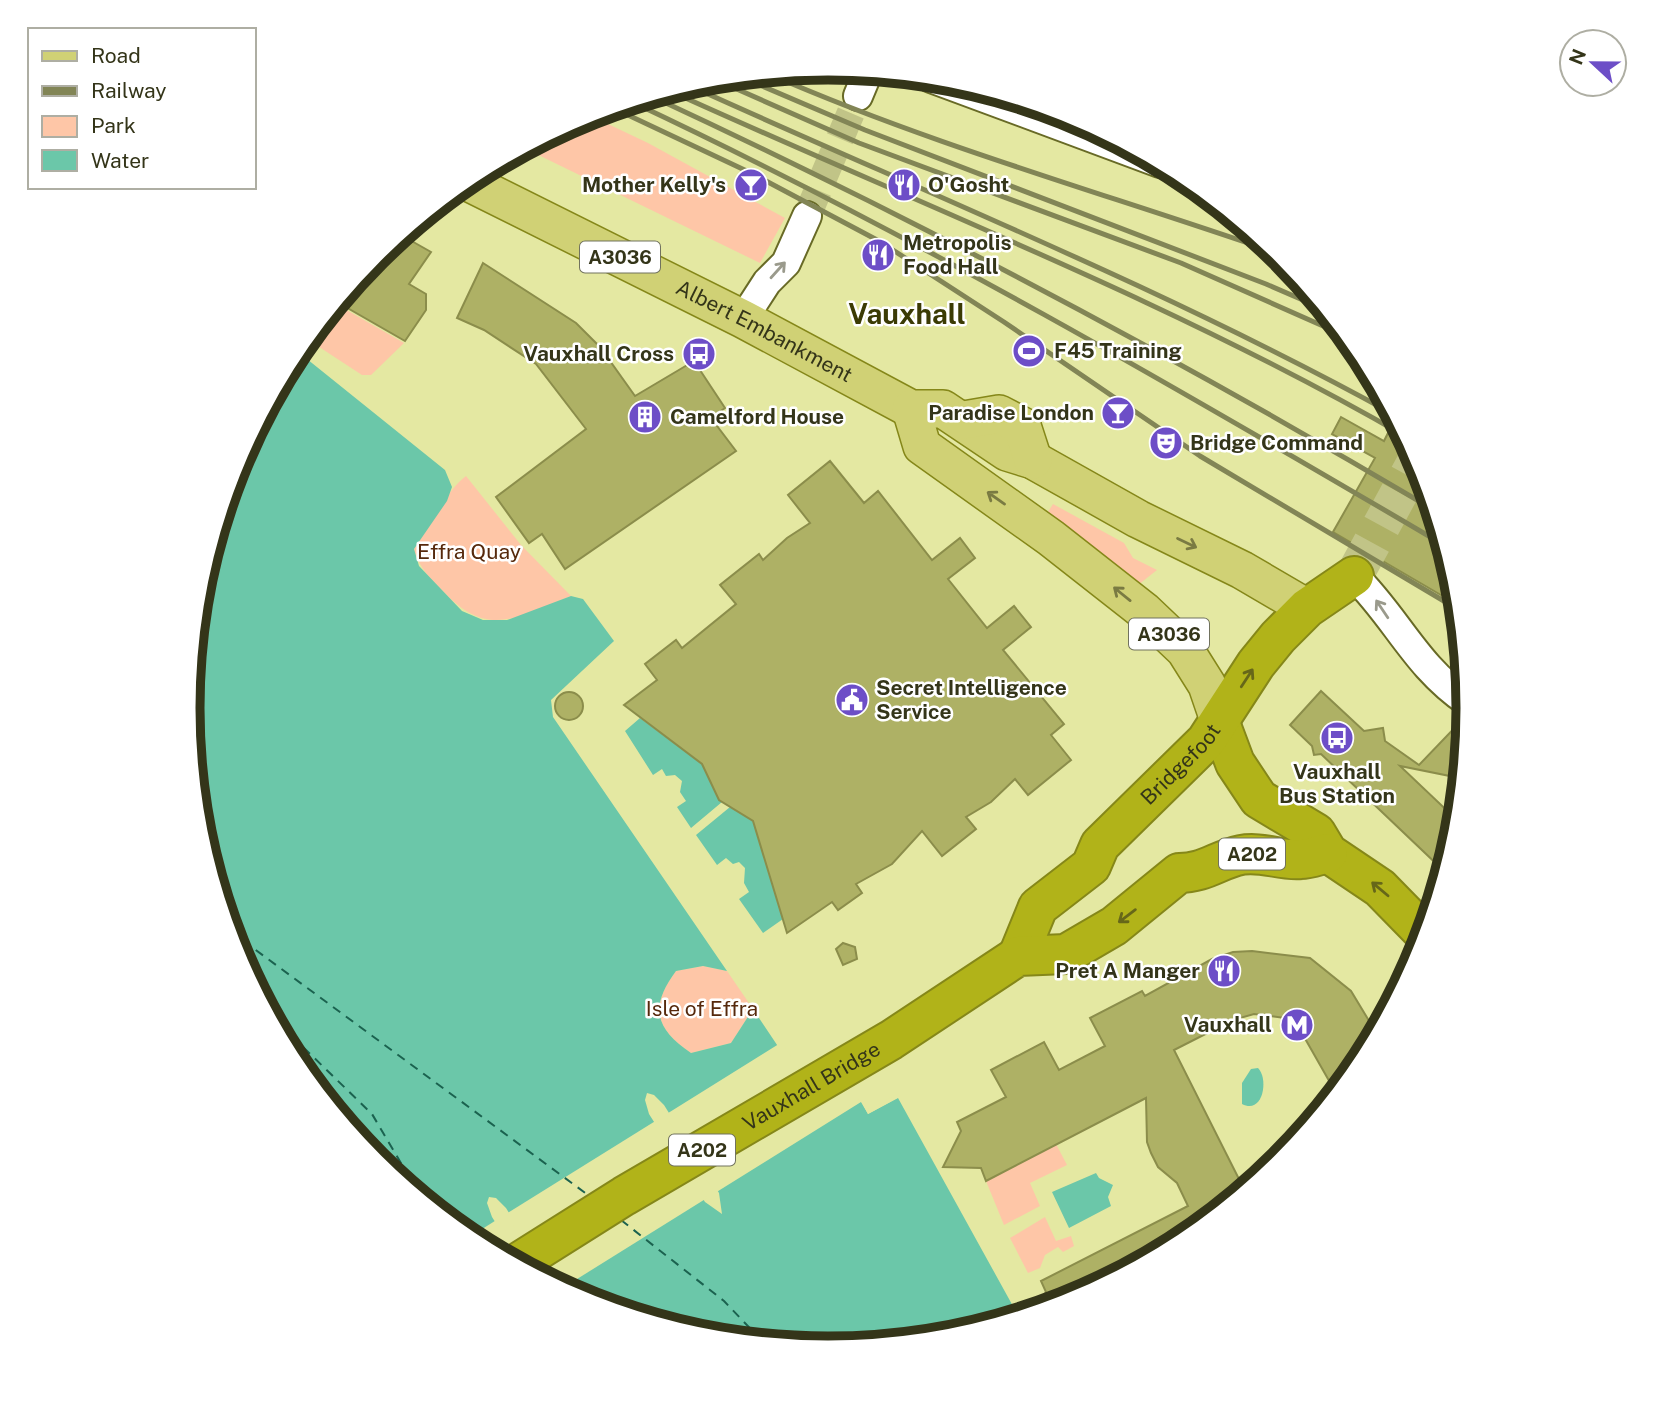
<svg xmlns="http://www.w3.org/2000/svg" width="1656" height="1417" viewBox="0 0 1656 1417" font-family="'Public Sans',sans-serif">
<rect width="100%" height="100%" fill="#e4e8a2"/>
<g fill="#fec6a7">
<polygon points="589,115 648,143 785,218 760,263 524,148"/>
<polygon points="336,304 404,343 371,375 362,375 307,339"/>
<path d="M466 476 521 545 571 596C518 616 489 640 444 592 430 578 419 568 414 549 428 527 447 490 466 476Z"/>
<polygon points="1053,504 1124,543 1133,558 1157,570 1138,585 1046,515"/>
<path d="M703 966 727 971 753 1009 731 1043 691 1053C654 1028 650 1006 676 971Z"/>
<polygon points="1056,1144 1067,1165 1030,1183 1040,1206 1004,1225 986,1181"/>
<polygon points="1045,1217 1056,1241 1071,1236 1074,1246 1063,1252 1058,1247 1045,1255 1040,1268 1028,1273 1010,1238"/>
</g>
<g fill="#6bc7a9" fill-rule="evenodd">
<path d="M297 351 445 470 452 487 447 501 414 549 419 566 462 611 483 620H507L571 596 583 599 614 641 551 700 553 717 727 971 703 966 676 971C650 1006 654 1028 691 1053L731 1043 753 1009 828 1121 861 1101 868 1114 898 1098 1019 1317 953 1337 828 1349 703 1336 583 1300 554 1285 506 1208 496 1198 489 1197 487 1203 492 1217 525 1269 472 1241 375 1161 295 1064 236 953 200 833 188 708 200 583 237 463ZM647 1093 654 1095 664 1105 719 1193 722 1214 705 1202 649 1114 645 1100Z"/>
<polygon points="640,718 702,764 722,802 691,828 677,807 686,801 680,792 682,781 675,775 666,776 662,769 653,775 625,731"/>
<polygon points="730,807 753,821 783,919 763,933 739,899 749,892 744,883 745,868 739,862 733,864 726,858 717,865 696,835"/>
<path d="M1258 1068C1269 1079 1263 1115 1242 1104V1083L1251 1069Z"/>
<polygon points="1096,1173 1099,1178 1113,1185 1108,1197 1111,1206 1069,1228 1052,1192"/>
</g>
<g fill="#e4e8a2">
<polygon points="782,1042 829,1117 860,1098 869,1109 897,1094 901,1096 868,1114 861,1102 715,1193 665,1115"/>
<polygon points="657,1120 707,1198 561,1289 548,1281 506,1214"/>
<polygon points="498,1219 528,1267 528,1271 468,1238"/>
</g>
<g fill="none" stroke-linecap="round" stroke-linejoin="round">
<g stroke="#1b624f" stroke-width="2" stroke-dasharray="9 7" stroke-linecap="butt">
<polyline points="230,931 588,1195"/>
<polyline points="269,1014 372,1114 424,1202"/>
<polyline points="621,1220 724,1301 763,1342"/>
</g>
</g>
<g fill="#aeb165" stroke="#8b8d4b" stroke-width="2">
<polygon points="401,235 431,252 409,284 426,294 426,310 405,341 337,302 376,256"/>
<polygon points="483,263 576,323 600,347 635,396 694,361 725,408 711,418 736,451 565,569 542,534 529,543 496,497 586,429 536,364 484,330 457,318"/>
<polygon points="1341,417 1384,441 1389,431 1408,442 1420,464 1456,584 1458,605 1333,532 1375,458 1332,434"/>
<polygon points="830,461 864,503 878,491 932,560 960,538 975,558 948,579 987,628 1014,606 1031,627 1003,650 1064,724 1051,735 1071,760 1028,795 1015,779 991,802 966,817 976,829 942,856 922,831 892,864 856,884 862,893 838,910 832,902 787,933 753,821 719,800 702,764 624,705 657,680 645,664 676,640 682,648 736,604 720,585 759,554 763,560 787,538 810,523 788,495"/>
<polygon points="1321,691 1364,731 1383,728 1385,741 1419,765 1464,718 1467,718 1465,744 1450,776 1400,766 1457,820 1444,871 1321,754 1314,755 1312,746 1290,725"/>
<circle cx="569" cy="706" r="14"/>
<polygon points="843,943 855,947 857,959 843,965 836,949"/>
<polygon points="1252,951 1310,958 1351,991 1377,1034 1360,1065 1336,1093 1299,1028 1285,1018 1254,1014 1233,1020 1174,1050 1245,1191 1183,1241 1073,1300 1030,1313 1046,1292 1041,1281 1188,1206 1177,1183 1158,1167 1151,1153 1147,1142 1146,1098 986,1181 981,1168 943,1167 961,1131 957,1122 1006,1097 991,1070 1044,1042 1059,1070 1105,1046 1090,1018 1142,991 1145,996 1212,959 1233,952"/>
</g>
<g fill="none" stroke-linecap="round" stroke-linejoin="round">
<polyline stroke="#c1c487" stroke-width="28" stroke-dasharray="28 14" stroke-linecap="butt" points="807,216 858,96"/>
<polyline stroke="#c1c487" stroke-width="38" stroke-dasharray="38 19" stroke-linecap="butt" points="1354,576 1417,460"/>
<defs>
<g id="minor">
<polyline points="931,78 1160,163"/>
<polyline points="858,96 868,72"/>
<polyline points="743,319 767,282 786,263 807,216"/>
<path d="M1354 576C1397 618 1415 666 1468 702"/>
</g>
<g id="major">
<path id="s1" d="M466 181 743 319 911 409H943L1007 452 1033 460 1138 519 1242 570 1307 608"/>
<polyline points="911,409 922,446 1051,538 1144,611 1185,650 1207,685 1220,723"/>
<polyline points="964,420 999,414 1022,426 1033,460"/>
</g>
<g id="highway">
<polyline points="1220,723 1235,763 1259,799 1316,833 1328,853 1380,888 1425,934"/>
<path id="s2" d="M1018 956 1038 907 1091 866 1100 845 1206 741 1256 664 1278 637 1307 608 1354 576"/>
<path id="s3" d="M516 1264 624 1196 891 1040 1018 956 1066 954 1114 926 1179 873C1205 873 1217 860 1241 855 1262 851 1281 861 1301 859 1310 859 1319 855 1328 853"/>
</g>
</defs>
<use href="#minor" stroke="#686a26" stroke-width="32"/>
<use href="#major" stroke="#858719" stroke-width="40"/>
<use href="#highway" stroke="#858719" stroke-width="42"/>
<use href="#minor" stroke="#fff" stroke-width="28"/>
<use href="#major" stroke="#d0d175" stroke-width="37"/>
<use href="#highway" stroke="#b1b319" stroke-width="38"/>
<g stroke="#828556" stroke-width="5">
<path d="M769 74C934 146 1107 194 1277 253"/>
<polyline points="741,77 865,130 1266,284 1326,310"/>
<polyline points="714,79 859,143 1181,263 1348,337"/>
<path d="M688 85C924 192 1166 289 1393 414"/>
<path d="M670 91C916 203 1171 301 1405 436"/>
<path d="M651 96C918 220 1180 359 1434 510"/>
<path d="M632 102C911 233 1179 389 1444 545"/>
<polyline points="613,108 751,173 879,241 1004,322 1200,456 1459,610"/>
</g>
</g>
<defs><path id="oneway-shaft" d="M-6 0H5M1.5-3L5.5 0L1.5 3" fill="none" stroke-width="1.6" stroke-linecap="round" stroke-linejoin="round" transform="scale(1.75)"/></defs>
<g stroke="#9a9a8c">
<use href="#oneway-shaft" transform="translate(778 270) rotate(-48)"/>
<use href="#oneway-shaft" transform="translate(1382 609) rotate(-124)"/>
</g>
<g stroke="#7a7b42">
<use href="#oneway-shaft" transform="translate(996 498) rotate(-145)"/>
<use href="#oneway-shaft" transform="translate(1187 543) rotate(26)"/>
<use href="#oneway-shaft" transform="translate(1122 594) rotate(-141)"/>
</g>
<g stroke="#666719">
<use href="#oneway-shaft" transform="translate(1247 678) rotate(-57)"/>
<use href="#oneway-shaft" transform="translate(1380 889) rotate(-140)"/>
<use href="#oneway-shaft" transform="translate(1127 916) rotate(143)"/>
</g>
<defs>
<symbol id="bar-disc" viewBox="-11 -11 22 22"><circle r="9.5" fill="#6d4ec7" stroke="#fff"/><path d="M-6-5H6L.8 .8V4.5H3.5V6h-7V4.5H-.8V.8Z" fill="#fff"/></symbol>
<symbol id="restaurant-disc" viewBox="-11 -11 22 22"><circle r="9.5" fill="#6d4ec7" stroke="#fff"/><path d="M-5-6h1v4h1v-4h1v4h1v-4h1v5L-1.5 .5V6h-2V.5L-5-1ZM5-6V6H3V1.5H1.5Q1.5-4 5-6Z" fill="#fff"/></symbol>
<symbol id="stadium-disc" viewBox="-11 -11 22 22"><circle r="9.5" fill="#6d4ec7" stroke="#fff"/><path d="M0-5a6.5 5 0 1 0 0 10a6.5 5 0 1 0 0-10ZM-3.5-1.8h7v3.6h-7Z" fill="#fff"/></symbol>
<symbol id="bus-disc" viewBox="-11 -11 22 22"><circle r="9.5" fill="#6d4ec7" stroke="#fff"/><path d="M-5-6H5V4H4V6H2V4H-2V6H-4V4H-5ZM-3.5-4V0h7V-4ZM-3.5 1.2v1.5H-2V1.2ZM2 1.2v1.5H3.5V1.2Z" fill="#fff"/></symbol>
<symbol id="building-disc" viewBox="-11 -11 22 22"><circle r="9.5" fill="#6d4ec7" stroke="#fff"/><path d="M-4-6H4V6H1V3H-1V6H-4ZM-2.5-4.3h1.7v1.8h-1.7ZM.8-4.3h1.7v1.8H.8ZM-2.5-1h1.7V.8h-1.7ZM.8-1h1.7V.8H.8Z" fill="#fff"/></symbol>
<symbol id="theatre-disc" viewBox="-11 -11 22 22"><circle r="9.5" fill="#6d4ec7" stroke="#fff"/><path d="M-5-5.5Q0-4 5-5.5V0Q5 5 0 6Q-5 5-5 0ZM-3.3-2.5H-1v1.5H-3.3ZM1-2.5H3.3v1.5H1ZM-2.8 1Q0 5.5 2.8 1Z" fill="#fff"/></symbol>
<symbol id="civic-disc" viewBox="-11 -11 22 22"><circle r="9.5" fill="#6d4ec7" stroke="#fff"/><path d="M-.6-6.5H3V-4.5H.6V-3L4-1V1h2V6H-6V1h2V-1L-.6-3ZM-1.2 2.5V6h2.4V2.5Z" fill="#fff"/></symbol>
<symbol id="metro-disc" viewBox="-11 -11 22 22"><circle r="9.5" fill="#6d4ec7" stroke="#fff"/><path d="M-5.5 5V-5H-3L0 0L3-5H5.5V5H3V-.5L0 4L-3-.5V5Z" fill="#fff"/></symbol>
</defs>
<g fill-rule="evenodd">
<use href="#bar-disc" x="732" y="166" width="38" height="38"/>
<use href="#restaurant-disc" x="885" y="166" width="38" height="38"/>
<use href="#restaurant-disc" x="859" y="236" width="38" height="38"/>
<use href="#stadium-disc" x="1010" y="332" width="38" height="38"/>
<use href="#bus-disc" x="680" y="335" width="38" height="38"/>
<use href="#bar-disc" x="1099" y="394" width="38" height="38"/>
<use href="#building-disc" x="626" y="398" width="38" height="38"/>
<use href="#theatre-disc" x="1147" y="424" width="38" height="38"/>
<use href="#civic-disc" x="833" y="681" width="38" height="38"/>
<use href="#bus-disc" x="1318" y="719" width="38" height="38"/>
<use href="#restaurant-disc" x="1205" y="952" width="38" height="38"/>
<use href="#metro-disc" x="1278" y="1006" width="38" height="38"/>
</g>
<g text-anchor="middle" stroke-width="5" stroke-linejoin="round" paint-order="stroke">
<g fill="#fff" stroke="#71725e" stroke-width="2">
<rect x="580" y="241.5" width="80" height="31" rx="5"/>
<rect x="1129" y="618.5" width="80" height="31" rx="5"/>
<rect x="1219" y="838.5" width="66" height="31" rx="5"/>
<rect x="669" y="1134.5" width="66" height="31" rx="5"/>
</g>
<g font-size="19" font-weight="bold" fill="#343519">
<text x="620" y="264">A3036</text>
<text x="1169" y="641">A3036</text>
<text x="1252" y="861">A202</text>
<text x="702" y="1157">A202</text>
</g>
<g font-size="21" font-weight="bold" fill="#343519" stroke="#fff" text-anchor="start">
<text x="726" y="192" text-anchor="end">Mother Kelly's</text>
<text x="928" y="192">O'Gosht</text>
<text x="903" y="250">Metropolis<tspan x="903" dy="24">Food Hall</tspan></text>
<text x="1054" y="358">F45 Training</text>
<text x="674" y="361" text-anchor="end">Vauxhall Cross</text>
<text x="1094" y="420" text-anchor="end">Paradise London</text>
<text x="670" y="424">Camelford House</text>
<text x="1190" y="450">Bridge Command</text>
<text x="876" y="695">Secret Intelligence<tspan x="876" dy="24">Service</tspan></text>
<text x="1337" y="779" text-anchor="middle">Vauxhall<tspan x="1337" dy="24">Bus Station</tspan></text>
<text x="1200" y="978" text-anchor="end">Pret A Manger</text>
<text x="1272" y="1032" text-anchor="end">Vauxhall</text>
</g>
<g font-size="21" fill="#343519" stroke="#fff">
<text dy="7" stroke="none"><textPath href="#s1" startOffset="334">Albert Embankment</textPath></text>
<text dy="7" stroke="none"><textPath href="#s2" startOffset="257">Bridgefoot</textPath></text>
<text dy="7" stroke="none"><textPath href="#s3" startOffset="345">Vauxhall Bridge</textPath></text>
</g>
<g font-size="21" fill="#56290c" stroke="#fff">
<text x="469" y="559">Effra Quay</text>
<text x="702" y="1016">Isle of Effra</text>
</g>
<g font-size="28" font-weight="bold" fill="#3b3b04" stroke="#fff">
<text x="907" y="324">Vauxhall</text>
</g>
</g>
<path d="M0 0H1656V1417H0ZM200 708a628 628 0 1 1 1256 0a628 628 0 1 1-1256 0Z" fill="#fff" fill-rule="evenodd"/>
<path fill="none" stroke="#343519" stroke-width="9" d="M200 708a628 628 0 1 1 1256 0a628 628 0 1 1-1256 0Z"/>
<rect x="28" y="28" width="228" height="161" fill="#ffffff" stroke="#aeaea3" stroke-width="2"/>
<rect x="42" y="51" width="35" height="10" fill="#d0d175" stroke="#aeaea3" stroke-width="2"/>
<text x="91" y="63" font-size="21" fill="#343519">Road</text>
<rect x="42" y="86" width="35" height="10" fill="#828556" stroke="#aeaea3" stroke-width="2"/>
<text x="91" y="98" font-size="21" fill="#343519">Railway</text>
<rect x="42" y="116" width="35" height="21" fill="#fec6a7" stroke="#aeaea3" stroke-width="2"/>
<text x="91" y="133" font-size="21" fill="#343519">Park</text>
<rect x="42" y="150" width="35" height="21" fill="#6bc7a9" stroke="#aeaea3" stroke-width="2"/>
<text x="91" y="168" font-size="21" fill="#343519">Water</text>
<g transform="translate(1593 63) rotate(292)"><circle r="33" fill="#ffffff" stroke="#aeaea3" stroke-width="2"/>
<path d="M0-5L12 26L0 18L-12 26Z" fill="#6d4ec7"/>
<text y="-10" font-size="19" font-weight="bold" text-anchor="middle" fill="#343519">N</text>
</g>
</svg>
